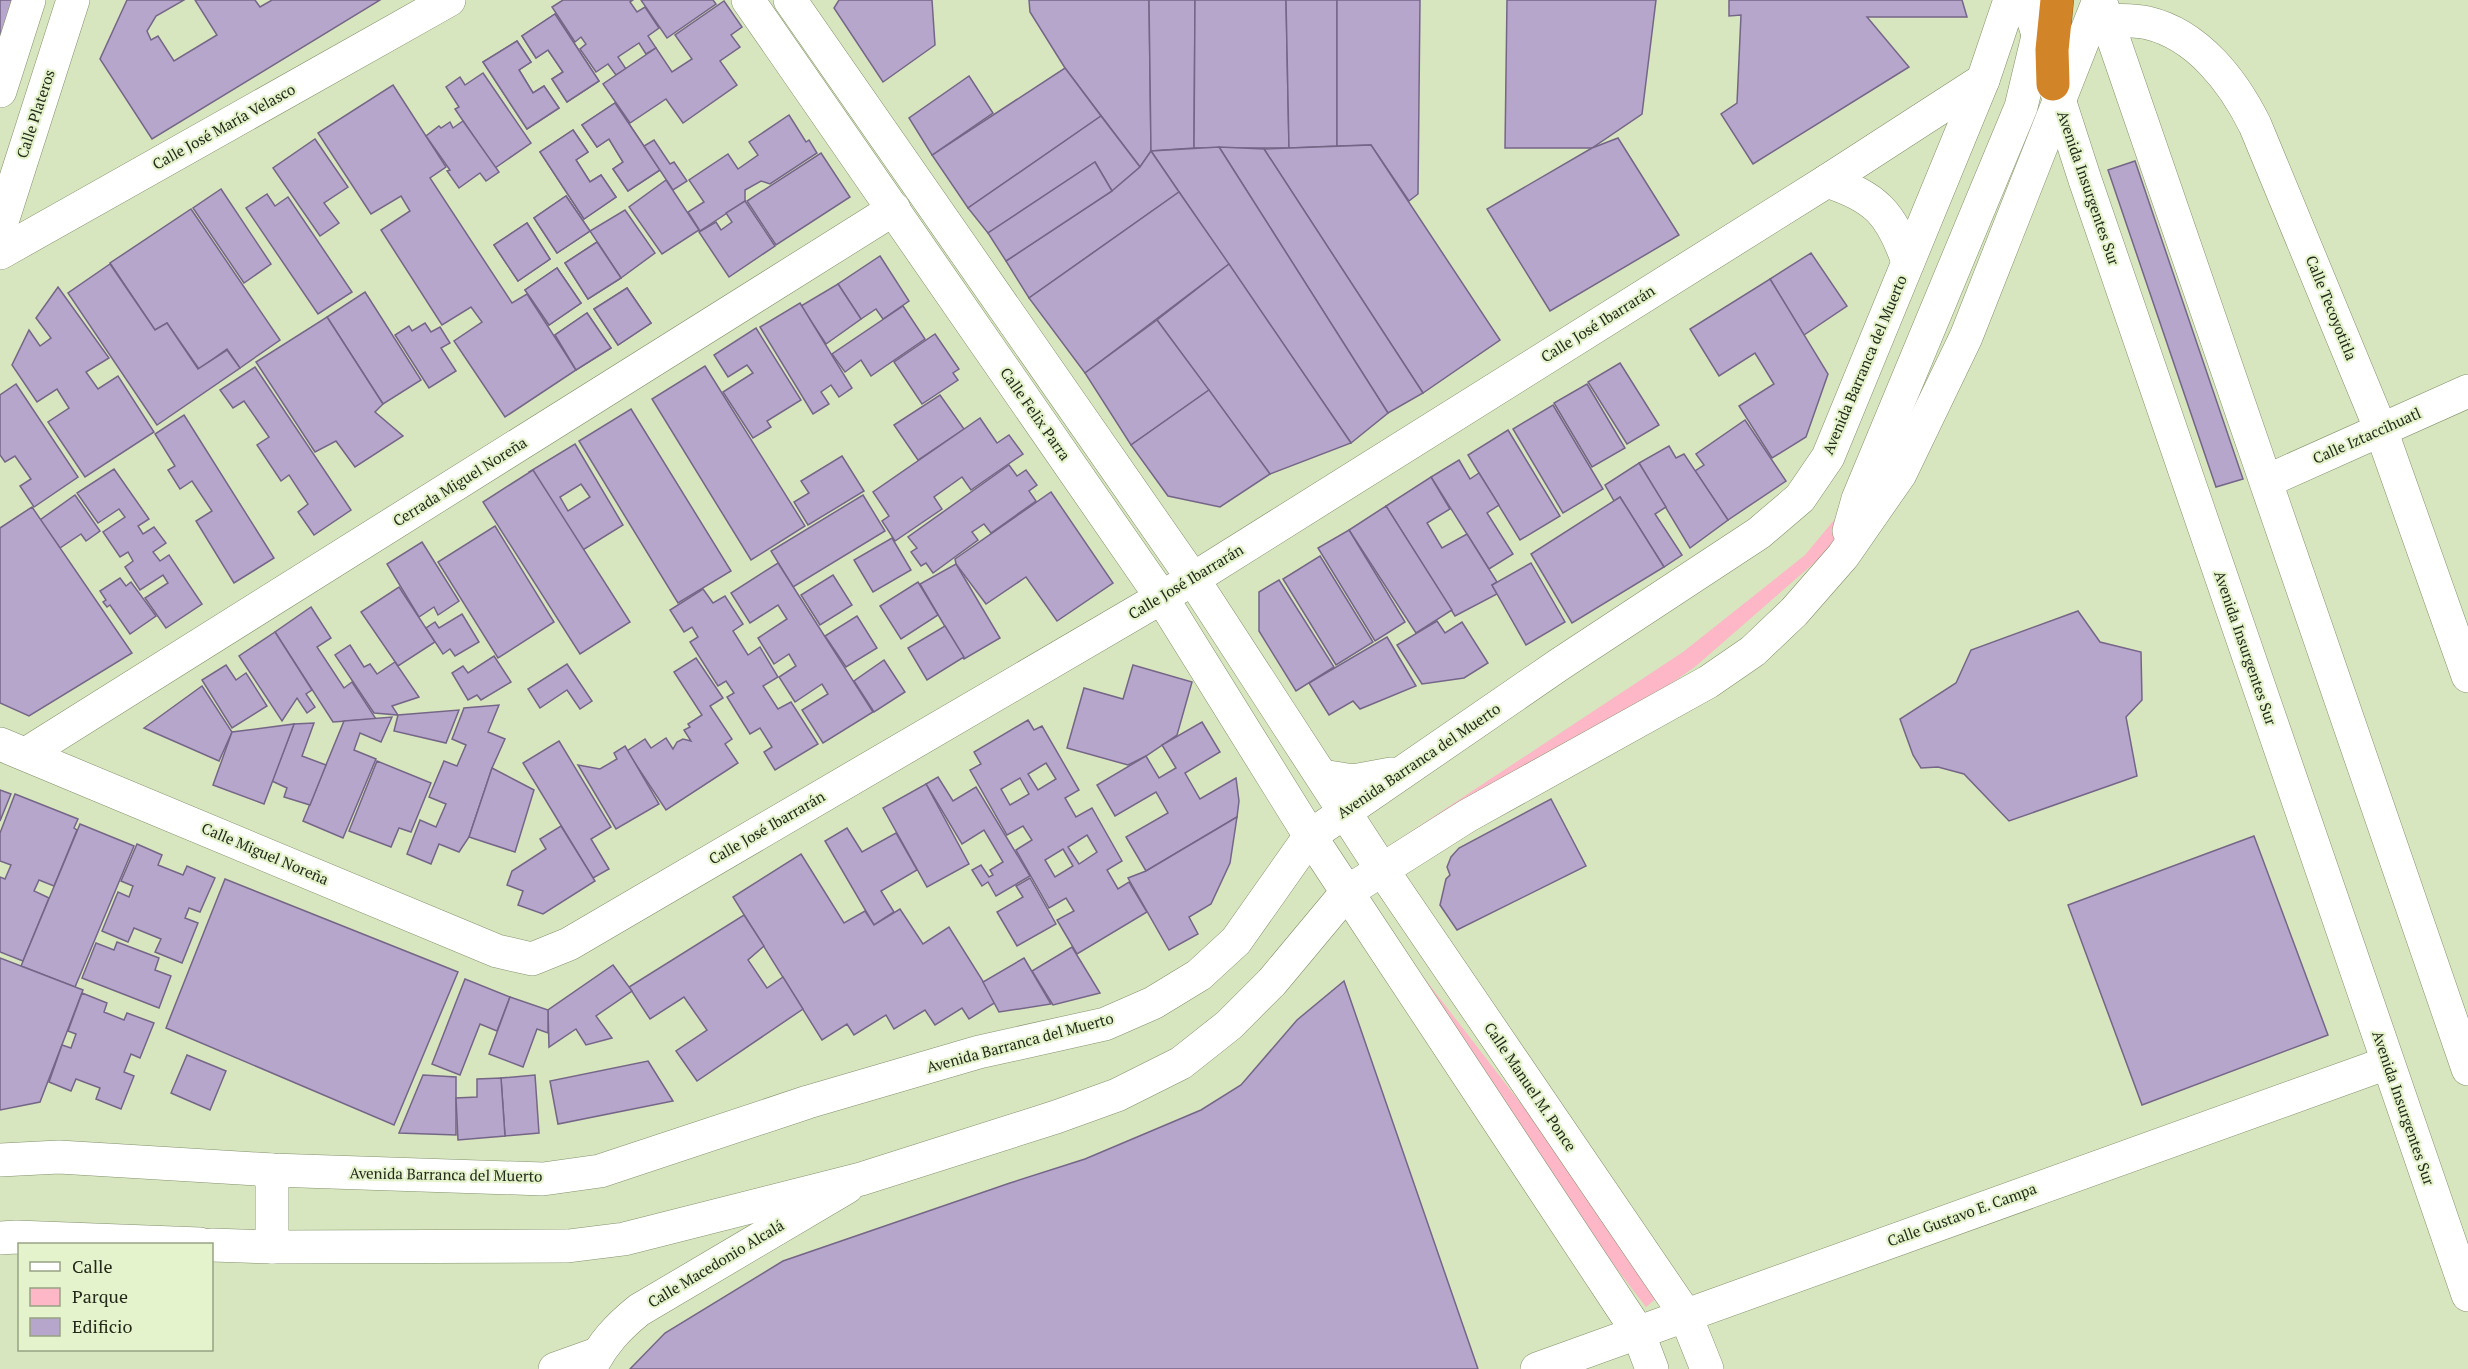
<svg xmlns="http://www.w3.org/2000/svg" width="2468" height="1369" viewBox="0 0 2468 1369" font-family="'PT Serif',serif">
<rect width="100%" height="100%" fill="#d7e6be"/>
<g fill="#fdb7c6">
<polygon points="1864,484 1859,524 1696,666 1552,768 1408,864 1395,842 1683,652 1805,555"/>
<polygon points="1398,944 1665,1291 1646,1307 1379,958"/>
</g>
<g fill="#b6a6cb" stroke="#756688" stroke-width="1.5" fill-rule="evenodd">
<polygon points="0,0 12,0 0,51"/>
<polygon points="127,0 184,0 156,16 147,31 151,40 158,36 174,61 217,35 195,0 255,0 260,7 272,0 380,0 152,139 100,59"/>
<polygon points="563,0 633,0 630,2 637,12 645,7 659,28 648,36 656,48 646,54 639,43 618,57 626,69 616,75 608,64 596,72 580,49 586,44 581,37 575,42 552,7"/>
<polygon points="641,0 713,0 716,4 667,38"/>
<polygon points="839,0 932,0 935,45 883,82 834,8"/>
<polygon points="1029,0 1149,0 1151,151 1140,167 1065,68 1030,12"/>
<polygon points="1149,0 1195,0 1194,148 1151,151"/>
<polygon points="1195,0 1286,0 1289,148 1194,148"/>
<polygon points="1286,0 1337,0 1337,146 1289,148"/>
<polygon points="1337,0 1420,0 1418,194 1409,201 1371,145 1337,146"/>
<polygon points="1507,0 1656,0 1642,114 1592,148 1505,148"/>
<polygon points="1729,0 1962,0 1967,17 1867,17 1909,67 1753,164 1721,114 1737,103 1741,15 1729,16"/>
<polygon points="724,1 742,27 731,35 740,47 720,61 737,85 683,123 666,99 630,123 603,84 656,48 672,72 692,59 675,35"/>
<polygon points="555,14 599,81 567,102 552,79 563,72 548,50 536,58 522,36"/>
<polygon points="555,14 599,81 567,102 552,79 563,72 548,50 536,58 522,36"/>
<polygon points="517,41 531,62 519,70 533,93 544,86 559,108 527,129 483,62"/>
<polygon points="517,41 531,62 519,70 533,93 544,86 559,108 527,129 483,62"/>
<polygon points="1065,68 1101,116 968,208 932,155"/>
<polygon points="483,73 531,143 495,168 455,109 459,107 446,87 460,77 465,85"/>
<polygon points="969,76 993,113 932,155 909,118"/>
<polygon points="393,85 446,167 430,178 512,303 527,294 576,370 505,417 454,341 482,322 471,307 442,325 381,230 410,211 401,196 371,214 318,133"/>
<polygon points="615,103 660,170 628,191 613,169 623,162 609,139 597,147 582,125"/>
<polygon points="615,103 660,170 628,191 613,169 623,162 609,139 597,147 582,125"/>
<polygon points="789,115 806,142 809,140 817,153 770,184 761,181 745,190 745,201 700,231 688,212 704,202 689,180 728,154 738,169 758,155 749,142"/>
<polygon points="1101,116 1140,167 1112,191 1095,162 988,233 968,208"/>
<polygon points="463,121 499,172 486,181 480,173 459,188 447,171 450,170 426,136 439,126 441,128 450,122 453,128"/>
<polygon points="573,130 588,152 576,160 590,182 601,175 616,197 584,219 540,152"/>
<polygon points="573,130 588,152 576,160 590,182 601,175 616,197 584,219 540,152"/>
<polygon points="1618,138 1679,235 1550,311 1487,209 1592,148"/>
<polygon points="315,139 348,187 324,203 339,223 320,236 273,168"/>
<polygon points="654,140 670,164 674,162 687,181 673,190 644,146"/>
<polygon points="1371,145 1500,340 1423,393 1264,149"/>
<polygon points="1219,147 1264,149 1423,393 1388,413"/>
<polygon points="1219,147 1388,413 1351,443 1151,151"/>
<polygon points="1151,151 1179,192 1029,298 1006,261 1112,191 1140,167"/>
<polygon points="821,153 850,197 776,245 747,201"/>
<polygon points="2135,161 2243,479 2216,487 2108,170"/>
<polygon points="1095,162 1112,191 1006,261 988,233"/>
<polygon points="666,180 699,230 662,254 629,207"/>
<polygon points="221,189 271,264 244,283 193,208"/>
<polygon points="1179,192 1229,264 1085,373 1029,298"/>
<polygon points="267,194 275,206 288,197 352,292 318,314 246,208"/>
<polygon points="566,196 590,231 557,253 534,218"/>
<polygon points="566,196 590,231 557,253 534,218"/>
<polygon points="745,201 775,246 729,277 699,232 716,222 721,230 732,222 726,213"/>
<polygon points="191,209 280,340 240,368 227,349 199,369 167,323 155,330 110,263"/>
<polygon points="625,210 655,253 621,278 590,231"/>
<polygon points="527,223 550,259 518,281 494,245"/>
<polygon points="527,223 550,259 518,281 494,245"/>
<polygon points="597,242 621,278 588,299 565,263"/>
<polygon points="597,242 621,278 588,299 565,263"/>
<polygon points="1811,253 1847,306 1804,335 1770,279"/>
<polygon points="880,256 909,301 883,319 876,309 861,319 838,284"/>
<polygon points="110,264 155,330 167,323 198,369 227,350 240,368 157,425 68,293"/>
<polygon points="1229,264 1351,443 1270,474 1157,320"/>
<polygon points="557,268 581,303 549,325 525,290"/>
<polygon points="557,268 581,303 549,325 525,290"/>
<polygon points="1770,279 1828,374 1806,437 1772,458 1739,406 1774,384 1755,353 1719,376 1690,329"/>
<polygon points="838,284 861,319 826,344 801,306"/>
<polygon points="58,287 109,358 86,372 98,389 118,376 154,432 85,477 48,422 69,408 57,389 37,402 12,365 29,330 40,346 51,338 36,318"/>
<polygon points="627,288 651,323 618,345 594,309"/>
<polygon points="627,288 651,323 618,345 594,309"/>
<polygon points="365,292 421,380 383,404 327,317"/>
<polygon points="800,303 852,388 839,397 831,385 821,392 829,404 813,414 760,327"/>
<polygon points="903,306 925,339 871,376 861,360 845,372 832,354"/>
<polygon points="587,313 611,348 576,370 555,335"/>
<polygon points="587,313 611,348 576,370 555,335"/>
<polygon points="327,317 383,404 375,412 403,436 355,467 336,441 315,452 256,362"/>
<polygon points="1157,320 1209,390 1131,445 1085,373"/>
<polygon points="425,323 431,332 440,327 450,343 441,348 456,371 429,388 395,335 409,326 412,331"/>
<polygon points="756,328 801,400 767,421 771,427 753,438 723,392 753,373 747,365 728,377 714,355"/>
<polygon points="935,334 959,369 953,373 958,380 922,404 894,362"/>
<polygon points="1620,363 1659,425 1627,444 1588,382"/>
<polygon points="705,366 805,526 751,560 652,399"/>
<polygon points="255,367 351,510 314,535 298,512 308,504 289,475 281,481 257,445 269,437 244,401 233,408 220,390"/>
<polygon points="16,384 78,477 34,507 20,486 31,479 15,456 5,462 0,455 0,395"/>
<polygon points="1587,384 1625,448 1592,467 1554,403"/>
<polygon points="1209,390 1270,474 1220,507 1168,496 1131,445"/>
<polygon points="940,395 964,429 918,460 894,425"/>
<polygon points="1553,405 1603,489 1563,513 1513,429"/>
<polygon points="631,409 731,571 678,603 579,441"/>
<polygon points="184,415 274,558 234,583 196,521 212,511 192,481 180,489 168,470 175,466 155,434"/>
<polygon points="980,418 997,443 1009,435 1023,454 971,490 962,477 934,497 942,509 895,541 882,521 889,516 873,492"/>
<polygon points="1745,420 1786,481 1728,520 1695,471 1704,465 1696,454"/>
<polygon points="1508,430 1560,516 1520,540 1468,455"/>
<path d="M575 444 623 525 578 553 529 472ZM581 484 590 497 568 511 560 497Z"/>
<polygon points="1669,446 1676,458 1684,454 1728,520 1690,548 1639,463"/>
<polygon points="842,456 864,491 808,525 794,502 809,493 801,481"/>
<polygon points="1459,460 1470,479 1479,473 1499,505 1487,513 1513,554 1489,569 1431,477"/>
<polygon points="1639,463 1666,507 1655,514 1682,555 1664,567 1620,497 1614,501 1605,485"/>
<polygon points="1009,465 1017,476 1026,470 1037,485 1029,491 1036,501 991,533 984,524 972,532 978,540 933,573 926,563 921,566 911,552 917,548 908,537"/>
<polygon points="114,469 149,519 138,526 143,534 154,527 166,543 153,552 160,561 169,555 202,604 166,628 145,598 168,583 163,575 140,590 125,567 133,561 128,552 120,557 103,532 125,517 119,509 98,523 77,493"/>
<polygon points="533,470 630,622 580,654 483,502"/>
<polygon points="1431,477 1450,509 1427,523 1442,548 1467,534 1497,582 1492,585 1497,594 1455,616 1386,506"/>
<polygon points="1051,492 1113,583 1057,621 1026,577 986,604 956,564 955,559"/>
<polygon points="75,495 100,531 86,541 81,534 60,548 40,520"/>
<polygon points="863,495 885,531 793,587 771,551"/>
<polygon points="1620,497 1664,567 1572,623 1531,554"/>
<polygon points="1386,506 1452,610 1416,633 1349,530"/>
<polygon points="32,507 132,653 29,716 0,703 0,528"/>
<polygon points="495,526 554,622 498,658 438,562"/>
<polygon points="1349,530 1405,622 1375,641 1318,548"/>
<polygon points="892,538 911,570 873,592 854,560"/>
<polygon points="422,542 459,601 438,615 434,607 419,617 387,564"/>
<polygon points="1320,556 1373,642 1336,665 1283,579"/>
<polygon points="778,563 873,712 823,743 802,710 828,694 822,684 795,702 779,677 796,666 789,654 774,664 758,638 787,619 778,605 750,623 731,593"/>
<polygon points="1531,563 1565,622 1526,645 1492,585"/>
<polygon points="956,564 1000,638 964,659 920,584"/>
<polygon points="833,575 852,605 820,625 801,595"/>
<polygon points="120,578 126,586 131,582 156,616 130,634 110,605 107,607 103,602 106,600 100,591"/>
<polygon points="1279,580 1334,667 1296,691 1259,631 1259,592"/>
<polygon points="918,582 938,615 901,639 880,606"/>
<polygon points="399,587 435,642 398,666 361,612"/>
<polygon points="703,589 713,603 725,596 743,624 733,631 748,655 760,647 778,677 763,686 778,709 791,702 818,744 775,770 764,752 772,747 760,728 750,734 727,697 734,693 726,681 718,686 690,642 698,637 692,627 684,632 670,610"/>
<polygon points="311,607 331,638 317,647 344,688 352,682 376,719 333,722 275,632"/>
<polygon points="2078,611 2100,642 2141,652 2142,700 2126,717 2137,776 2009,821 1964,774 1938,767 1921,768 1913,755 1900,719 1956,683 1971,650"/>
<polygon points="462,614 479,642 455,656 450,649 443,654 426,628 435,622 439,628"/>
<polygon points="857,616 877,648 846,667 825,636"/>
<polygon points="1437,621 1445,633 1462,622 1488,663 1464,678 1422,684 1397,645"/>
<polygon points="945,626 964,657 927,680 908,648"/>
<polygon points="275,632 312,690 306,694 315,707 307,713 297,698 282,721 239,656"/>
<polygon points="1387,637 1416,686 1360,709 1353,701 1329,715 1309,683"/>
<polygon points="350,645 364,667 370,664 377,674 395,662 419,697 392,706 398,715 374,713 335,655"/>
<polygon points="494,656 511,682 481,700 477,695 468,700 452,673 463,666 468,673"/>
<polygon points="696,658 723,698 710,706 732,739 725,744 738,763 666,810 627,751 645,739 651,748 666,738 673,749 677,742 683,739 691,741 684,730 690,727 688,724 702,715 674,672"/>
<polygon points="884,660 905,692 874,712 854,681"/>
<polygon points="567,664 592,701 580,709 567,690 540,708 528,689"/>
<polygon points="226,665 236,680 246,673 267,706 232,728 202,680"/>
<polygon points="1133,665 1192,682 1177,735 1146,756 1128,765 1067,748 1084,688 1123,699"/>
<polygon points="202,686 232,732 219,761 144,728"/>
<polygon points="499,705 488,732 505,739 492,768 469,837 459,852 439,844 431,864 407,854 420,820 436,827 446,804 429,797 444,761 457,766 466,745 452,739 464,708"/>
<polygon points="459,710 446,743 394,731 398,715"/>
<polygon points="392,717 381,742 360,733 354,750 376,759 343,838 303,821 344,721"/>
<path d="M1028 720 1034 730 1042 726 1079 790 1065 798 1076 817 1092 808 1122 861 1107 870 1118 889 1129 882 1147 912 1077 954 1057 920 1074 911 1066 898 1049 908 1016 850 1032 840 1023 826 1007 835 970 770 981 764 974 752ZM1046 763 1056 779 1038 790 1028 774ZM1020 778 1029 794 1010 805 1001 789ZM1087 835 1097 852 1079 864 1068 847ZM1063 849 1073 866 1055 877 1045 860Z"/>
<polygon points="1202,722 1220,752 1185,773 1200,799 1236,778 1239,801 1237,817 1146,871 1126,837 1168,813 1156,792 1115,816 1097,785 1146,756 1159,778 1176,768 1162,745"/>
<polygon points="314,723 302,756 326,765 310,805 284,797 287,788 272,781 294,724"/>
<polygon points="294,724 264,804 213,785 232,732"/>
<polygon points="559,741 611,827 591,839 609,869 593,878 523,763"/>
<polygon points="625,746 659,804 616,829 578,765 600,769 617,759 614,753"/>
<polygon points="377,761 431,783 411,832 399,828 391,847 349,831"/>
<polygon points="492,768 534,790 515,852 469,837"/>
<polygon points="938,777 953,801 976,787 1030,876 996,896 988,882 982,886 972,870 981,865 989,877 993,875 990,870 1003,862 984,830 962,844 926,784"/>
<polygon points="926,784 969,864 927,887 883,808"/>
<polygon points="0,790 11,794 0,821"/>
<polygon points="15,794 78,819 74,828 77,830 54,886 39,880 34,891 49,898 23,961 0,952 0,877 5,879 11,865 0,861 0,833"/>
<polygon points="1551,799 1586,866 1457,930 1440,905 1446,879 1450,875 1447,867 1451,857 1459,848"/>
<polygon points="1237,817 1230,863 1211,904 1189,917 1198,934 1169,950 1128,878 1146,871"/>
<polygon points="80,824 134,846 75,987 21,966"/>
<polygon points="561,826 595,881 543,914 518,905 523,891 507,885 512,871 546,849 540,839"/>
<polygon points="847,828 862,852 896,833 917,870 881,891 894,912 874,925 825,841"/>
<polygon points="2254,836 2328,1035 2142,1105 2068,905"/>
<polygon points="137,844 162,855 158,865 183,875 187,866 215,878 200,912 189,908 185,918 198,923 182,963 155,952 161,939 134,928 128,942 102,931 118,892 129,897 133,886 121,881"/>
<polygon points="801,854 844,923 865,911 874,925 900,909 923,944 949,927 996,1002 969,1019 962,1008 935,1025 925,1010 894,1029 886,1015 854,1035 847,1024 822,1040 733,897"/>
<polygon points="1030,878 1056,924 1017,946 997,912 1023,897 1016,886"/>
<polygon points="225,879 458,972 394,1125 166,1028"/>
<polygon points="744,915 764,946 748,960 767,988 783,977 803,1009 697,1081 676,1051 707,1030 684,997 650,1019 629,987"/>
<polygon points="117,942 159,958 155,970 171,976 159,1008 82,978 96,943 114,950"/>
<polygon points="1072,947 1100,993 1053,1005 1032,971"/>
<polygon points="0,958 83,990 40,1102 0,1110"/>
<polygon points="1024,958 1051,1004 999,1012 983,982"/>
<polygon points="613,965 632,991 596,1016 612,1038 586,1045 576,1029 549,1047 548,1010"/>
<polygon points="465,979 510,997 497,1031 480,1024 460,1075 432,1064"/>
<polygon points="1344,981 1478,1369 630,1369 665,1333 783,1261 1010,1183 1085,1159 1201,1110 1241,1085 1297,1020"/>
<polygon points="82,993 107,1003 104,1012 124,1020 127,1013 154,1023 140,1058 131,1054 124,1072 134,1076 121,1109 96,1099 100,1088 76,1079 71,1091 49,1082 62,1045 71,1048 76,1034 68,1031"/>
<polygon points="510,997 548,1010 548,1033 537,1029 523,1067 489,1054"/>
<polygon points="187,1055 226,1071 210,1110 171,1093"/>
<polygon points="648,1061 673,1101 558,1124 550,1081"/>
<polygon points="423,1075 456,1077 456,1135 399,1133"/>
<polygon points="535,1075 539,1133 505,1136 501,1078"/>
<polygon points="501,1078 505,1136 458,1140 456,1098 477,1097 477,1079"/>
</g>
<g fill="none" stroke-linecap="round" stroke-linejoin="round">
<defs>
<g id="minor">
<path d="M2106 20C2120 21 2135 20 2148 23 2198 35 2233 81 2255 125L2381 430 2468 676"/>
<path d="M1827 181C1876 197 1891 213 1908 262"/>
<polyline points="0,253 449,0"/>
<polyline points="2267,481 2468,391"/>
<polyline points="0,744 497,951 532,959 569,944 1193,579 1827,181 1983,80"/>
<polyline points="26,754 894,209"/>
<polyline points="555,1369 597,1354"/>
<polyline points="1537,1369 2387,1063"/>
</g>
<g id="tertiary">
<polyline points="748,0 1162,598 1310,836 1638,1332 1652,1369"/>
<polyline points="790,0 1193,579 1381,868 1685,1314 1707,1369"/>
<polyline points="0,91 29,0"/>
<polyline points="0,228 73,0"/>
<path d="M590 1369C602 1344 618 1327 639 1310L847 1187"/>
</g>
<g id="secondary">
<polyline points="2027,0 2085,180 2468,1295"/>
<polyline points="2100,0 2468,1069"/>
<polyline points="1849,531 1858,499 2021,107 2038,36"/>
<polyline points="1322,776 1353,781 1391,774"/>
<polyline points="0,1160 59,1157 272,1170 543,1179 600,1171 808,1102 979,1052 1105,1024 1153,1003 1199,975 1236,941 1310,836 1560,664 1759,533 1800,498 1828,457 1983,80 2010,0"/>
<polyline points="0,1238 16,1237 200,1244"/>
<polyline points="212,1245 272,1247 568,1246 624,1239 861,1179 1056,1117 1117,1095 1181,1063 1229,1025 1272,982 1347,892 1467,816 1708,682 1753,651 1794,612 1843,556 1900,474 1966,337 2099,0"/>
<polyline points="272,1247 272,1170"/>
</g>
<polyline id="motorway" points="2053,84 2052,50 2057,0"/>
</defs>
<use href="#minor" stroke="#83916c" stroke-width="34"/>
<use href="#tertiary" stroke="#83916c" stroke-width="34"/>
<use href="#secondary" stroke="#83916c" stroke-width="34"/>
<use href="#motorway" stroke="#956423" stroke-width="34"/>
<use href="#minor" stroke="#fff" stroke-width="33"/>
<use href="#tertiary" stroke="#fff" stroke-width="33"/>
<use href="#secondary" stroke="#fff" stroke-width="33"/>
<use href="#motorway" stroke="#d28428" stroke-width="33"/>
</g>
<g text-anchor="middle" stroke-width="4.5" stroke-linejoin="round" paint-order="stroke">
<g font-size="15" fill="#23291a" stroke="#e4f3cb">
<text transform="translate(36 114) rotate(-72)" y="5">Calle Plateros</text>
<text transform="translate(224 127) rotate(-29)" y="5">Calle José María Velasco</text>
<text transform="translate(2088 188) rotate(71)" y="5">Avenida Insurgentes Sur</text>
<text transform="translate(2331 308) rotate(68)" y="5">Calle Tecoyotitla</text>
<text transform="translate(1598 324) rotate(-32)" y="5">Calle José Ibarrarán</text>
<text transform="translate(1865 365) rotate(-67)" y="5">Avenida Barranca del Muerto</text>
<text transform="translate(1035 414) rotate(55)" y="5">Calle Felix Parra</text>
<text transform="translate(2367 436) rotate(-24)" y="5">Calle Iztaccihuatl</text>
<text transform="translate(460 482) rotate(-32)" y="5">Cerrada Miguel Noreña</text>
<text transform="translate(1186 582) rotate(-31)" y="5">Calle José Ibarrarán</text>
<text transform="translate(2245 648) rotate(71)" y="5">Avenida Insurgentes Sur</text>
<text transform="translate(1419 761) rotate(-34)" y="5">Avenida Barranca del Muerto</text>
<text transform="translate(767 828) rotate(-30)" y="5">Calle José Ibarrarán</text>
<text transform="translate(265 854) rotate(23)" y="5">Calle Miguel Noreña</text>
<text transform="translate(1020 1043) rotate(-15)" y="5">Avenida Barranca del Muerto</text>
<text transform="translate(1530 1087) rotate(56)" y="5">Calle Manuel M. Ponce</text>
<text transform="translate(2403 1108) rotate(71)" y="5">Avenida Insurgentes Sur</text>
<text transform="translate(446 1175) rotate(1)" y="5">Avenida Barranca del Muerto</text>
<text transform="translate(1962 1215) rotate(-20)" y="5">Calle Gustavo E. Campa</text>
<text transform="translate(716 1264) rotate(-31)" y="5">Calle Macedonio Alcalá</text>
</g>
</g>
<rect x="18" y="1243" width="195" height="108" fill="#e4f3cb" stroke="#97a284" stroke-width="1.5"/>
<rect x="30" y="1262" width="30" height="9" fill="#ffffff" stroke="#97a284" stroke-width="1.5"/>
<text x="72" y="1273" font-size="18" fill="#23291a">Calle</text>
<rect x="30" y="1288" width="30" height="18" fill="#fdb7c6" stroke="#97a284" stroke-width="1.5"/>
<text x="72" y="1303" font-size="18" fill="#23291a">Parque</text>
<rect x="30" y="1318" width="30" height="18" fill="#b6a6cb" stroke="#97a284" stroke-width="1.5"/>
<text x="72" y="1333" font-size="18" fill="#23291a">Edificio</text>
</svg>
